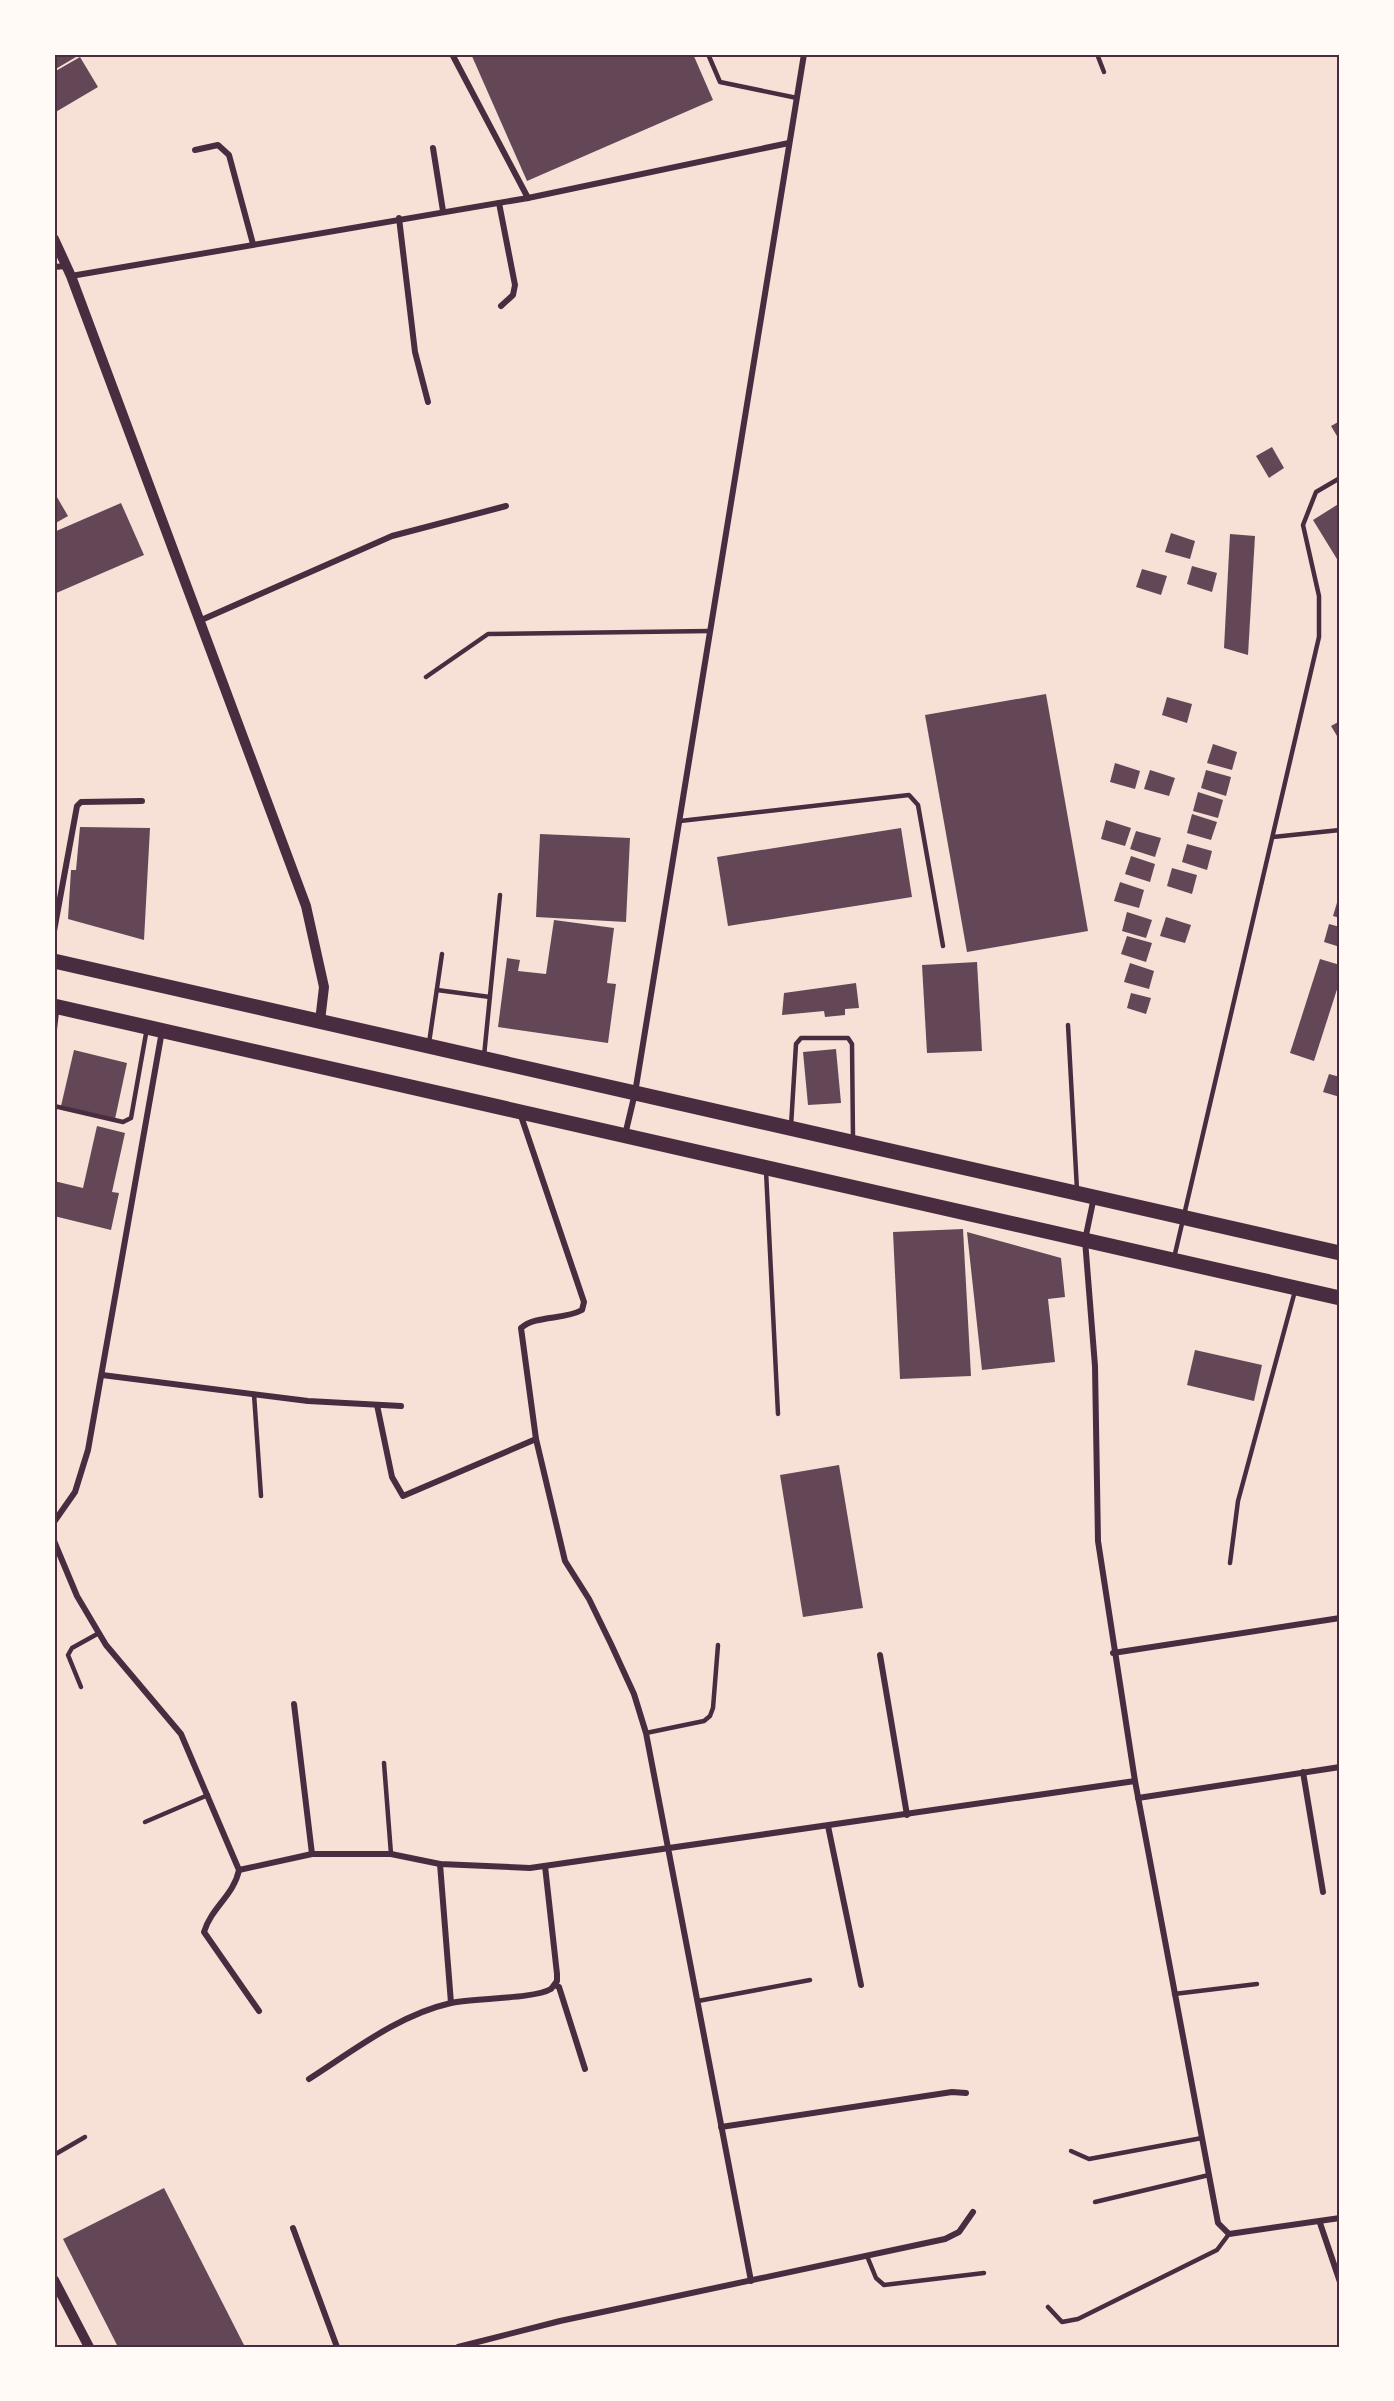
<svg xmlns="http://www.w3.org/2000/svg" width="1394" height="2401" viewBox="0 0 1394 2401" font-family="Roboto,sans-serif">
<rect width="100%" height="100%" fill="#f7e1d7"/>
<g fill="#644757">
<polygon points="54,54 81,54 54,70"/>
<polygon points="471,54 693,54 713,100 527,181"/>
<polygon points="80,57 98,87 54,113 54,72"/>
<polygon points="1340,421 1340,441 1331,426"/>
<polygon points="1272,447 1284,468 1269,478 1256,456"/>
<polygon points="54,492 68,516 54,524"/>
<polygon points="121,503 144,555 54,594 54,532"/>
<polygon points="1340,503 1340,564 1313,520"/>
<polygon points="1171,533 1195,541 1190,559 1165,552"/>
<polygon points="1230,534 1255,536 1248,655 1224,648"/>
<polygon points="1192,566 1217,573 1212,592 1187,584"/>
<polygon points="1142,569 1167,576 1161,595 1136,587"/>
<polygon points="1046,694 1088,931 967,952 925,715"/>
<polygon points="1167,697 1192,704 1187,723 1162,715"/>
<polygon points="1340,721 1340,741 1331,726"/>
<polygon points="1213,744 1237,752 1232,770 1207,763"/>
<polygon points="1115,763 1140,771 1135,789 1110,782"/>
<polygon points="1150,770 1175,778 1169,796 1144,789"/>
<polygon points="1206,770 1231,777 1226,796 1201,788"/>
<polygon points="1198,792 1223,800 1218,818 1193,811"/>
<polygon points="1192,814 1217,822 1211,840 1187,833"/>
<polygon points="1106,820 1131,828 1125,846 1101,839"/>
<polygon points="80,827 150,828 144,940 68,919 71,870 76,870"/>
<polygon points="901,828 912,897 728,926 717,857"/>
<polygon points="1136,831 1161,838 1155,857 1130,849"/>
<polygon points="540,834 630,838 626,922 536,917"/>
<polygon points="1187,844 1212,851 1207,870 1182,862"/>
<polygon points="1131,856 1155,864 1150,882 1125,874"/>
<polygon points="1172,868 1197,875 1192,894 1167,886"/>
<polygon points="1120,882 1144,890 1139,908 1114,901"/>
<polygon points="1339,896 1340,896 1340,918 1333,916"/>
<polygon points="1127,912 1152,920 1146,938 1122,931"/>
<polygon points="1166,917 1191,925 1185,943 1160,936"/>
<polygon points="554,920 614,928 607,983 616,984 608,1043 498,1027 507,958 520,960 518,971 546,974"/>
<polygon points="1329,924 1340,927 1340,947 1324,942"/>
<polygon points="1127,936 1152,943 1146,962 1121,954"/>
<polygon points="1320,959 1340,965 1340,980 1314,1061 1290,1053"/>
<polygon points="977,962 982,1051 927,1053 922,965"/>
<polygon points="1130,963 1154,971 1149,989 1124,982"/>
<polygon points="856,983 859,1008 845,1009 845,1015 825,1017 824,1011 782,1015 784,993"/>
<polygon points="1131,993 1151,998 1146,1014 1127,1008"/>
<polygon points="836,1049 841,1103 808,1105 803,1052"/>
<polygon points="74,1050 127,1063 115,1119 61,1106"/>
<polygon points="1329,1074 1340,1077 1340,1097 1323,1092"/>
<polygon points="97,1126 125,1133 112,1192 119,1193 111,1230 54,1216 54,1181 83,1188"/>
<polygon points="963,1229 971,1376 900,1379 893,1232"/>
<polygon points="967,1232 1061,1258 1065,1297 1048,1299 1055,1362 982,1370"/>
<polygon points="1195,1350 1262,1365 1254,1401 1187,1385"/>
<polygon points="839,1465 863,1608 803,1617 780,1475"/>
<polygon points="164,2188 245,2347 118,2347 63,2239"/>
</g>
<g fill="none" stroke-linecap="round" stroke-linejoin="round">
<g stroke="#4a2c40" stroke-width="4.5">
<polyline points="708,54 720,82 797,98"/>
<polyline points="1097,54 1104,72"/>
<polyline points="426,677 488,634 710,631"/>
<polyline points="680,821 909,795 918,805 943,946"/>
<polyline points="1273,837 1340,830"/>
<polyline points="437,990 490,997"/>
<polyline points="1068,1025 1077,1190"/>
<polyline points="54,1036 57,1010"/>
<polyline points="429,1043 442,954"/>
<polyline points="484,1056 500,895"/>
<polyline points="54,1106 123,1122 131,1118 147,1028"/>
<polyline points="791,1126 796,1044 801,1038 848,1038 852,1044 853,1139"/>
<polyline points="766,1171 778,1414"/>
<polyline points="1174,1258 1319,637 1319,596 1303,525 1316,492 1340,478"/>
<polyline points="254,1394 261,1496"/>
<polyline points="1230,1563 1238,1501 1295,1291"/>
<polyline points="81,1687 68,1655 72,1648 99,1633"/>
<polyline points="646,1733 704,1721 710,1716 713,1708 718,1645"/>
<polyline points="384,1763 391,1854"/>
<polyline points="145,1822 208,1795"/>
<polyline points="1174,1994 1257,1984"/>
<polyline points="698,2001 810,1980"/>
<polyline points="1071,2151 1089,2159 1202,2138"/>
<polyline points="54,2155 85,2137"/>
<polyline points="1095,2202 1209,2175"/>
<polyline points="867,2256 876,2278 884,2285 984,2273"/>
<polyline points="1048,2307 1062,2322 1078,2319 1217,2250 1229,2234"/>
</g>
<g stroke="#4a2c40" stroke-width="6">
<polyline points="452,54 528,198"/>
<polyline points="433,148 443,211"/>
<polyline points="195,150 218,145 229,155 253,244"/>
<polyline points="499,203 515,285 513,295 501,306"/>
<polyline points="399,218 415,352 428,402"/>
<polyline points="54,267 66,266"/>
<polyline points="71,276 528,198 789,143"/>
<polyline points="199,621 392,536 506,506"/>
<polyline points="54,931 77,806 81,802 142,801"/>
<path d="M520 1113 584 1302 582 1310C564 1320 536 1315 521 1328L536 1439 565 1561 589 1599 611 1644 634 1694 646 1733 751 2281"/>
<polyline points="625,1135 635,1093 804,54"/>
<polyline points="1094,1197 1085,1240 1095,1366 1098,1541 1135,1781 1218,2223 1229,2234 1340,2218"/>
<polyline points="102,1375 308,1401 401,1406"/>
<polyline points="377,1405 392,1477 403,1496 536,1439"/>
<polyline points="54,1522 75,1492 88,1450 162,1031"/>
<path d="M54 1541 77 1596 106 1645 181 1734 239 1870C234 1895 211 1908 204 1932L259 2011"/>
<polyline points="1113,1653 1340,1618"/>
<polyline points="880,1655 907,1815"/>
<polyline points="294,1704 312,1854"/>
<polyline points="1303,1772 1323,1892"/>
<polyline points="1138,1798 1340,1767"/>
<polyline points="828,1826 861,1985"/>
<polyline points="440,1864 451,2003"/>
<polyline points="239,1870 312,1854 391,1854 440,1864 530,1868 1135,1781"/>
<polyline points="555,1985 559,1987 585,2069"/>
<path d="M309 2079C353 2051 398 2015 451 2003 474 1998 534 1999 551 1989L557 1981V1974L545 1866"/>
<polyline points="721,2127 952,2092 966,2093"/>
<polyline points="1320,2223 1340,2282"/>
<polyline points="293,2228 337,2347"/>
<polyline points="458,2347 560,2321 945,2239 959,2232 973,2212"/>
</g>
<g stroke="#4a2c40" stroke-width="10">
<polyline points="54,239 71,276 306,906 324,987 320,1021"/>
<polyline points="54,2280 89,2347"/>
</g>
<g stroke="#4a2c40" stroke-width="15">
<polyline points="54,961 1340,1253"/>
<polyline points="54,1006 1340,1298"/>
</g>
</g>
<rect width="1394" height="2401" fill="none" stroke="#fffaf5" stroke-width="111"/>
<rect x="56" y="56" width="1282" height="2290" fill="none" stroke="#4a2c40" stroke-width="2"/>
</svg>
